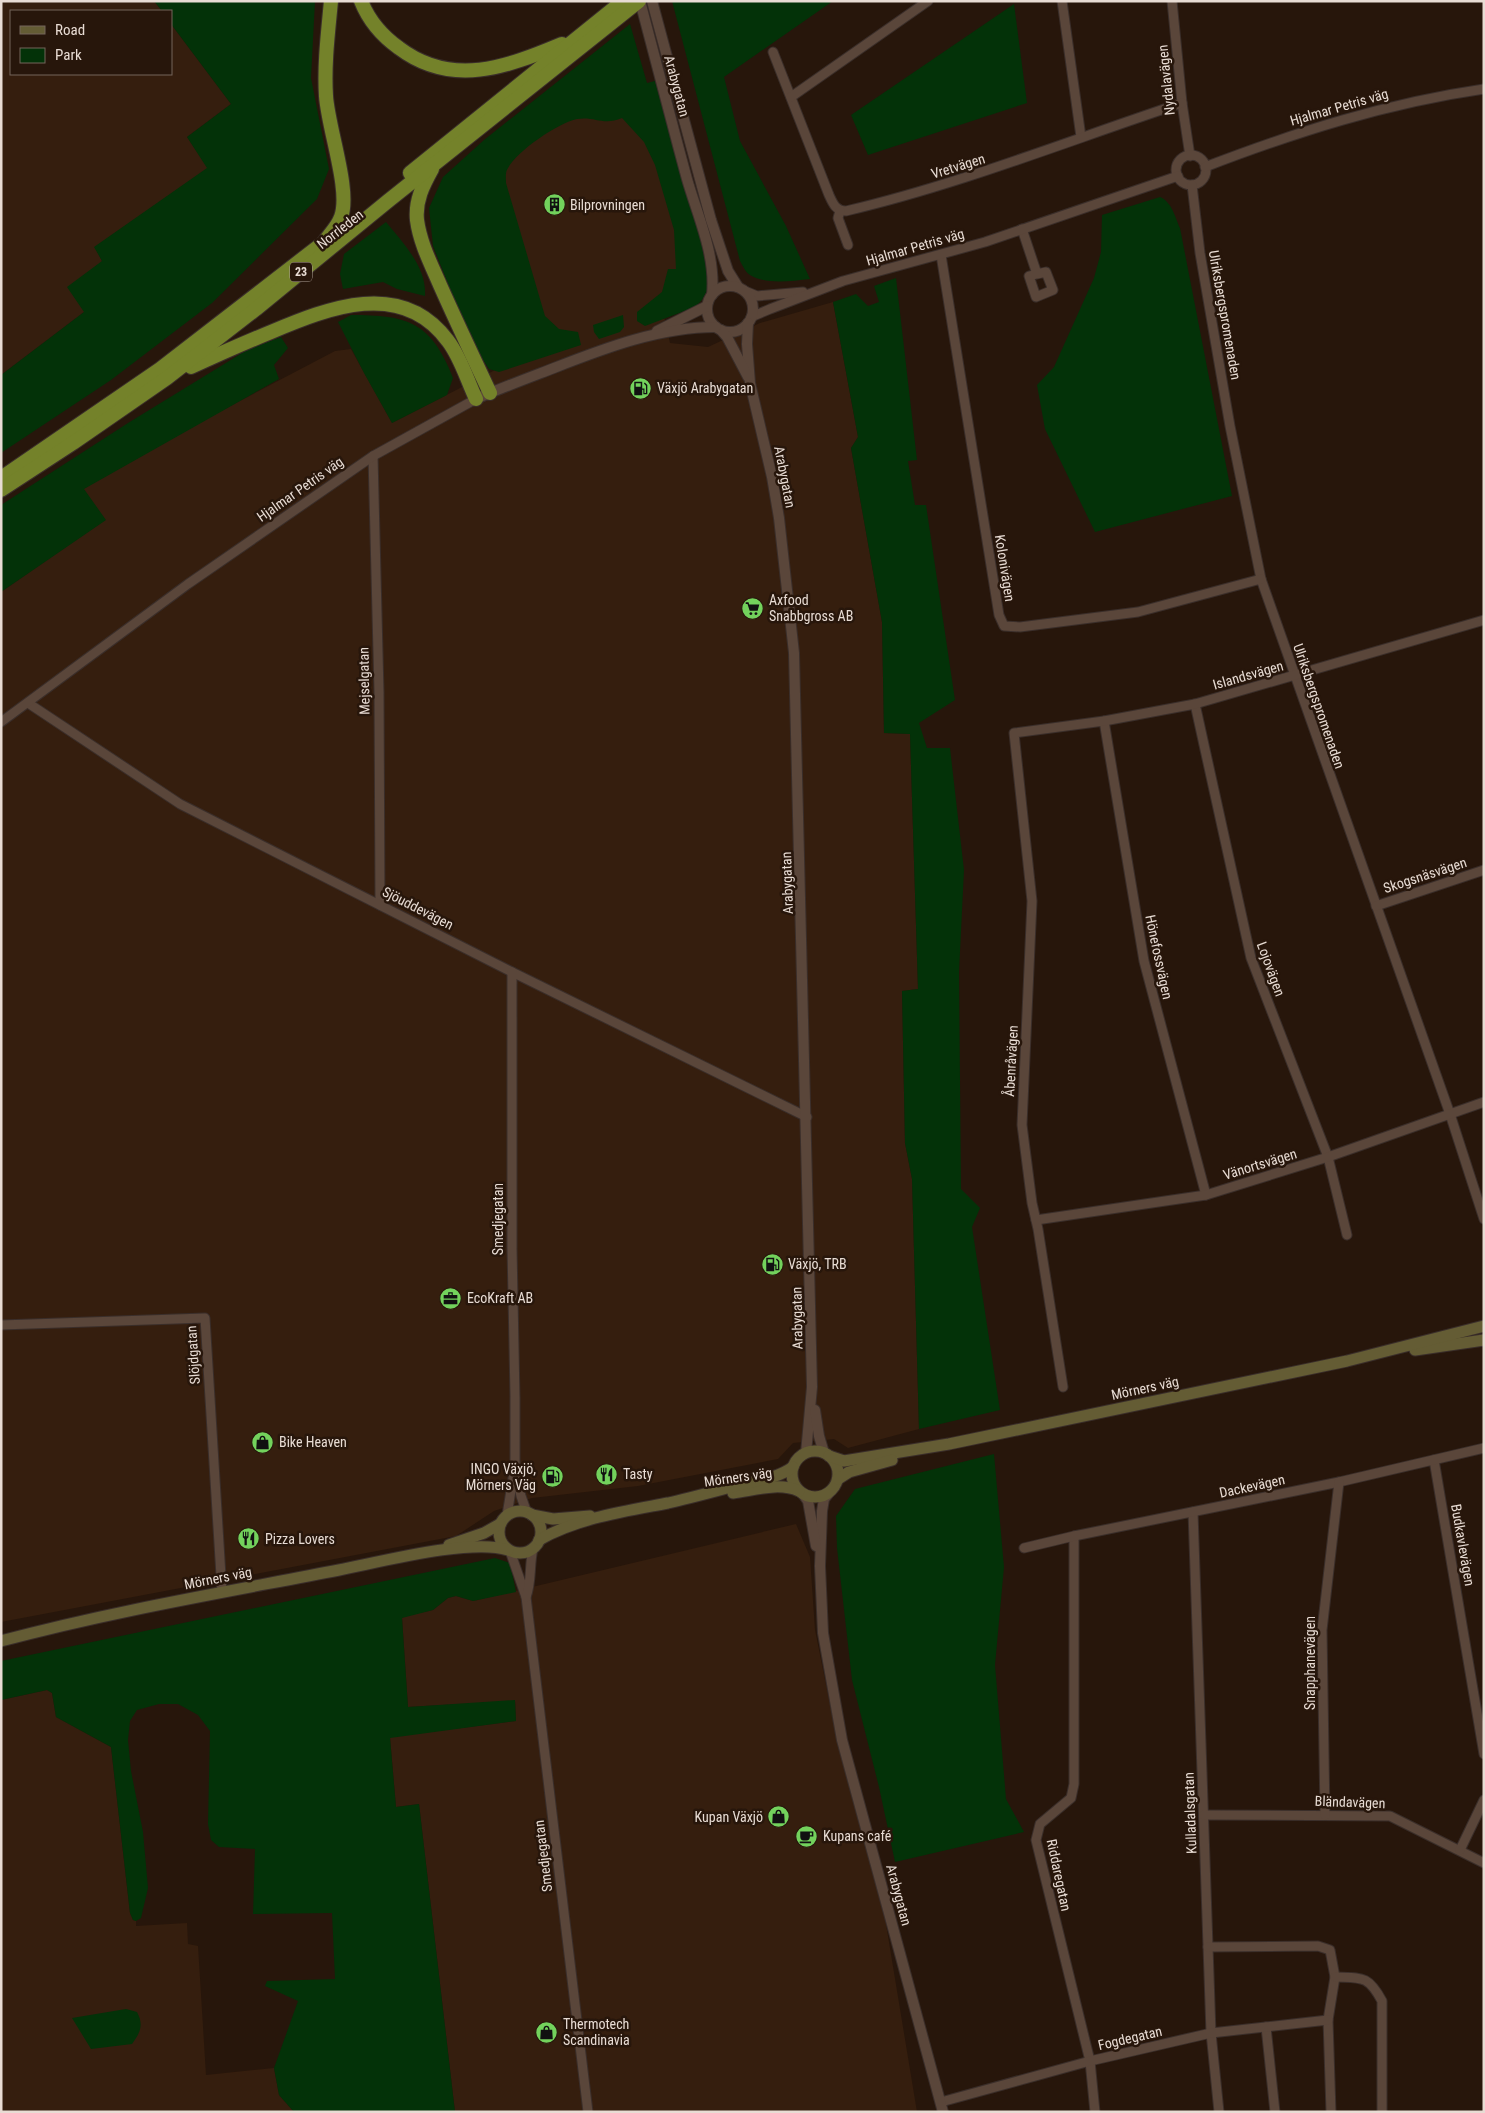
<svg xmlns="http://www.w3.org/2000/svg" width="1485" height="2113" viewBox="0 0 1485 2113" font-family="'Roboto Condensed',sans-serif">
<rect width="100%" height="100%" fill="#27160b"/>
<g fill="#351e0e">
<polygon points="1,1 154,1 162,11 11,11 11,74 171,74 171,24 231,104 187,137 208,168 95,247 102,261 84,312 1,375"/>
<polygon points="588,96 640,120 677,224 680,268 660,299 670,343 708,347 760,323 833,302 858,437 851,448 882,622 884,733 910,734 918,989 902,991 905,1143 912,1179 919,1429 848,1448 834,1439 793,1443 778,1459 638,1486 532,1498 494,1511 456,1536 1,1622 1,592 105,520 83,489 217,413 335,351 351,349 392,423 501,367 453,192"/>
<polygon points="796,1524 810,1557 815,1630 836,1734 884,1912 917,2112 455,2112 419,1804 396,1807 390,1737 516,1721 515,1701 408,1707 402,1617 433,1610 448,1598 456,1596 473,1601"/>
<polygon points="47,1690 52,1693 56,1717 111,1747 130,1913 133,1920 136,1921 136,1926 187,1923 188,1944 198,1946 206,2075 274,2068 279,2095 294,2112 1,2112 1,1700"/>
</g>
<g fill="#033208">
<polygon points="154,1 315,1 311,78 329,169 317,199 212,303 111,380 1,453 1,375 84,312 67,287 102,261 94,247 207,168 187,137 231,104 171,24 171,11 162,11"/>
<path d="M672 1H833L724 77 740 141 786 226 810 279C791 281 766 285 750 275 745 272 743 266 740 261Z"/>
<polygon points="1014,4 1027,103 868,155 851,115"/>
<path d="M630 24 647 83 655 81 686 194 699 232 709 280 708 289 702 300 695 307 645 326 637 321V312L662 292 668 269H676L674 230 655 165 644 142 622 118C603 126 595 116 577 119 558 123 517 151 508 168 505 172 506 178 506 183L545 316 559 329 578 332 581 345 499 372 489 369 479 354 454 299 433 246 429 208 443 177 484 140Z"/>
<path d="M1160 197C1172 202 1175 217 1180 228L1232 496 1095 532 1045 429 1037 385 1054 367 1094 278 1101 252 1102 215Z"/>
<path d="M386 222C403 243 427 267 425 296L397 289 383 282 343 289 340 274 344 254Z"/>
<polygon points="896,278 917,460 908,461 915,505 926,505 955,700 919,723 927,748 950,748 964,870 959,972 961,1189 980,1208 972,1227 1000,1410 919,1429 912,1179 905,1143 902,991 918,989 910,734 884,733 882,622 851,448 858,437 833,302 856,294 868,306 879,302 874,286"/>
<path d="M351 315C408 315 431 322 453 378L447 395 392 423 364 373 338 322Z"/>
<polygon points="623,315 624,327 620,332 599,339 594,332 593,325"/>
<polygon points="281,337 288,348 274,365 279,379 84,489 106,520 1,592 1,505 128,423 247,350"/>
<polygon points="994,1454 1004,1567 995,1665 1006,1799 1024,1832 895,1862 879,1787 852,1680 837,1548 836,1516 855,1489"/>
<polygon points="495,1558 510,1563 516,1592 473,1601 456,1596 448,1598 433,1610 402,1618 408,1707 515,1700 516,1721 390,1738 396,1807 419,1804 455,2112 294,2112 279,2095 274,2068 298,2001 265,1986 267,1981 335,1979 332,1913 253,1914 255,1849 219,1847 211,1840 208,1824 210,1731 198,1715 178,1704 159,1704 137,1710 130,1721 128,1740 131,1771 143,1832 148,1888 141,1918 136,1921 133,1920 130,1913 111,1747 56,1717 52,1693 47,1690 1,1700 1,1661"/>
<path d="M126 2009 137 2012C144 2025 140 2033 132 2044L91 2049 72 2018Z"/>
</g>
<g fill="none" stroke-linecap="round" stroke-linejoin="round">
<defs>
<g id="minor">
<polyline points="1062,1 1081,137"/>
<polyline points="1172,1 1182,103 1190,156"/>
<path d="M773 52 829 195C833 204 836 211 846 211 961 184 1070 140 1182 103"/>
<polyline points="791,97 928,1"/>
<circle cx="1191" cy="170" r="15"/>
<path d="M1205 167C1296 132 1387 103 1484 89"/>
<polyline points="1192,185 1200,253 1230,426 1261,579 1450,1114 1484,1219"/>
<polyline points="840,211 838,218 848,245"/>
<polyline points="1022,229 1037,274 1029,276 1036,297 1053,290 1046,272 1037,274"/>
<polyline points="941,255 999,615 1004,626 1020,627 1138,612 1261,579"/>
<polyline points="745,291 757,296 803,292"/>
<polyline points="751,317 770,309 843,281 985,242 1178,176"/>
<polyline points="373,456 379,692 380,905"/>
<polyline points="28,703 180,804 512,972 807,1117"/>
<polyline points="1195,704 1251,958 1328,1157 1347,1235"/>
<polyline points="1104,721 1144,961 1206,1195"/>
<polyline points="1,722 188,584 373,456 476,399"/>
<polyline points="1376,906 1484,870"/>
<polyline points="1036,1220 1206,1195 1328,1157 1484,1102"/>
<polyline points="1,1325 205,1318 222,1592"/>
<polyline points="1063,1387 1038,1229 1032,1203 1022,1125 1032,901 1014,733 1104,721 1195,704 1484,620"/>
<polyline points="1434,1460 1484,1754"/>
<polyline points="516,1473 521,1496 527,1513"/>
<polyline points="1193,1512 1211,2033 1219,2112"/>
<polyline points="507,1515 515,1466 515,1397 512,1248 512,972"/>
<polyline points="1074,1536 1074,1784 1071,1798 1040,1824 1036,1840 1090,2061 1095,2112"/>
<polyline points="1024,1548 1074,1536 1339,1482 1484,1448"/>
<polyline points="510,1551 526,1597 588,2112"/>
<path d="M526 1597C532 1582 529 1565 533 1549"/>
<polyline points="1204,1815 1390,1816 1484,1863"/>
<polyline points="1325,1815 1322,1630 1339,1482"/>
<polyline points="1460,1850 1484,1800"/>
<polyline points="1208,1947 1318,1946 1330,1950 1335,1977 1328,2020 1331,2112"/>
<path d="M1335 1977C1362 1978 1368 1975 1382 2001V2112"/>
<polyline points="1266,2027 1275,2112"/>
<polyline points="941,2102 1090,2061 1211,2033 1328,2020"/>
</g>
<g id="tertiary">
<path d="M640 1C656 61 671 120 687 179 698 217 716 255 712 295"/>
<polyline points="652,1 711,220 728,271 738,287"/>
<circle cx="730" cy="309" r="23"/>
<polyline points="748,323 747,344 750,383 772,477 779,518 794,653 812,1387 806,1453"/>
<polyline points="721,330 727,337 748,377"/>
<polyline points="657,331 707,306"/>
<path d="M476 399C501 388 528 378 554 368 605 348 660 327 716 327"/>
<polyline points="815,1410 819,1436 824,1453"/>
<polyline points="829,1493 824,1499 822,1511 820,1566 823,1633 842,1740 943,2112"/>
<polyline points="803,1494 808,1501 816,1546"/>
</g>
<g id="secondary">
<polyline points="1415,1350 1484,1340"/>
<circle cx="815" cy="1474" r="23"/>
<polyline points="829,1456 844,1461 949,1444 1347,1361 1484,1326"/>
<polyline points="838,1479 849,1472 892,1460"/>
<path d="M733 1493C755 1490 779 1482 799 1491"/>
<circle cx="520" cy="1532" r="21"/>
<polyline points="532,1515 553,1519 590,1516"/>
<path d="M539 1540C577 1518 626 1511 668 1503 690 1498 712 1492 735 1486 753 1481 777 1479 793 1467"/>
<polyline points="449,1545 484,1533 500,1524"/>
<path d="M1 1641C113 1611 226 1592 339 1570 380 1562 471 1538 508 1550"/>
</g>
<g id="trunk">
<path d="M361 1C369 21 382 36 399 48 452 88 507 67 562 44"/>
<path d="M432 169C423 185 415 201 417 220 420 243 431 264 440 285 456 321 473 357 490 393"/>
<polyline points="410,173 623,1"/>
<path d="M324 242C330 234 338 226 341 217 351 191 328 128 326 96 324 65 328 33 331 1"/>
<path d="M191 367C217 355 244 343 271 332 328 308 402 278 448 341 461 358 467 380 476 399"/>
<polyline points="1,478 160,369 319,246"/>
<polyline points="1,490 73,443 167,378 256,309 388,201 639,1"/>
</g>
</defs>
<use href="#minor" stroke="#3a2e2a" stroke-width="11"/>
<use href="#tertiary" stroke="#3a2e2a" stroke-width="12"/>
<use href="#secondary" stroke="#3a2e2a" stroke-width="13"/>
<use href="#trunk" stroke="#3a2e2a" stroke-width="16"/>
<use href="#minor" stroke="#5a463a" stroke-width="9"/>
<use href="#tertiary" stroke="#5a463a" stroke-width="10"/>
<use href="#secondary" stroke="#645c34" stroke-width="11"/>
<use href="#trunk" stroke="#74822a" stroke-width="14"/>
</g>
<defs>
<symbol id="building-disc" viewBox="-11 -11 22 22"><circle r="9.5" fill="#73d25c" stroke="#27160b"/><path d="M-4-6H4V6H1V3H-1V6H-4ZM-2.5-4.3h1.7v1.8h-1.7ZM.8-4.3h1.7v1.8H.8ZM-2.5-1h1.7V.8h-1.7ZM.8-1h1.7V.8H.8Z" fill="#111"/></symbol>
<symbol id="fuel-disc" viewBox="-11 -11 22 22"><circle r="9.5" fill="#73d25c" stroke="#27160b"/><path d="M-5.5-6h7V0h2V4h1.3V-2.5L3-4.5l.8-.8L6-3V5H2.5V1h-1V6h-7ZM-4.2-4.7v3.2H.2V-4.7Z" fill="#111"/></symbol>
<symbol id="supermarket-disc" viewBox="-11 -11 22 22"><circle r="9.5" fill="#73d25c" stroke="#27160b"/><path d="M-6-5.5h2.5l.6 2H6L4.5 2H-2.5L-4.4-4H-6ZM-1.5 3.2a1.3 1.3 0 1 0 .1 0ZM3 3.2a1.3 1.3 0 1 0 .1 0Z" fill="#111"/></symbol>
<symbol id="office-disc" viewBox="-11 -11 22 22"><circle r="9.5" fill="#73d25c" stroke="#27160b"/><path d="M-6-3h4V-5.5h4V-3h4V5H-6ZM-1-4.5V-3h2v-1.5ZM-6 0V1H6V0Z" fill="#111"/></symbol>
<symbol id="shop-disc" viewBox="-11 -11 22 22"><circle r="9.5" fill="#73d25c" stroke="#27160b"/><path d="M-5-2.5h2.3a2.7 3.5 0 0 1 5.4 0H5L5.5 6h-11ZM-1.5-2.5h3a1.5 2.3 0 0 0-3 0Z" fill="#111"/></symbol>
<symbol id="restaurant-disc" viewBox="-11 -11 22 22"><circle r="9.5" fill="#73d25c" stroke="#27160b"/><path d="M-5-6h1v4h1v-4h1v4h1v-4h1v5L-1.5 .5V6h-2V.5L-5-1ZM5-6V6H3V1.5H1.5Q1.5-4 5-6Z" fill="#111"/></symbol>
<symbol id="cafe-disc" viewBox="-11 -11 22 22"><circle r="9.5" fill="#73d25c" stroke="#27160b"/><path d="M-5.5-4.5H6V0H3Q3 3.5 0 3.5H-2.5Q-5.5 3.5-5.5 0ZM3-3.2v2h1.7v-2ZM-6 4.5H4V6H-6Z" fill="#111"/></symbol>
</defs>
<g fill-rule="evenodd">
<use href="#building-disc" x="542" y="192" width="25" height="25"/>
<use href="#fuel-disc" x="628" y="376" width="25" height="25"/>
<use href="#supermarket-disc" x="740" y="596" width="25" height="25"/>
<use href="#fuel-disc" x="760" y="1252" width="25" height="25"/>
<use href="#office-disc" x="438" y="1286" width="25" height="25"/>
<use href="#shop-disc" x="250" y="1430" width="25" height="25"/>
<use href="#restaurant-disc" x="594" y="1462" width="25" height="25"/>
<use href="#fuel-disc" x="540" y="1464" width="25" height="25"/>
<use href="#restaurant-disc" x="236" y="1526" width="25" height="25"/>
<use href="#shop-disc" x="766" y="1804" width="25" height="25"/>
<use href="#cafe-disc" x="794" y="1824" width="25" height="25"/>
<use href="#shop-disc" x="534" y="2020" width="25" height="25"/>
</g>
<g text-anchor="middle" stroke-width="5" stroke-linejoin="round" paint-order="stroke">
<rect fill="#27160b" stroke="#aea198" stroke-width="1" x="290" y="262.5" width="22" height="19" rx="4"/>
<g font-size="12" font-weight="bold" fill="#e8dcd4">
<text x="301" y="276">23</text>
</g>
<g font-size="14" fill="#e8dcd4" stroke="#27160b">
<text transform="translate(1166 80) rotate(-96)" y="5">Nydalavägen</text>
<text transform="translate(677 86) rotate(75)" y="5">Arabygatan</text>
<text transform="translate(1339 107) rotate(-16)" y="5">Hjalmar Petris väg</text>
<text transform="translate(958 166) rotate(-17)" y="5">Vretvägen</text>
<text transform="translate(340 229) rotate(-38)" y="5">Norrleden</text>
<text transform="translate(915 247) rotate(-16)" y="5">Hjalmar Petris väg</text>
<text transform="translate(1225 315) rotate(80)" y="5">Ulriksbergspromenaden</text>
<text transform="translate(785 477) rotate(79)" y="5">Arabygatan</text>
<text transform="translate(300 489) rotate(-35)" y="5">Hjalmar Petris väg</text>
<text transform="translate(1005 568) rotate(81)" y="5">Kolonivägen</text>
<text transform="translate(1248 675) rotate(-16)" y="5">Islandsvägen</text>
<text transform="translate(364 681) rotate(-91)" y="5">Mejselgatan</text>
<text transform="translate(1319 706) rotate(71)" y="5">Ulriksbergspromenaden</text>
<text transform="translate(1425 875) rotate(-18)" y="5">Skogsnäsvägen</text>
<text transform="translate(787 883) rotate(-92)" y="5">Arabygatan</text>
<text transform="translate(418 908) rotate(27)" y="5">Sjöuddevägen</text>
<text transform="translate(1159 957) rotate(78)" y="5">Hönefossvägen</text>
<text transform="translate(1271 969) rotate(70)" y="5">Lojovägen</text>
<text transform="translate(1011 1061) rotate(-87)" y="5">Åbenråvägen</text>
<text transform="translate(1260 1164) rotate(-17)" y="5">Vänortsvägen</text>
<text transform="translate(498 1219) rotate(-90)" y="5">Smedjegatan</text>
<text transform="translate(797 1318) rotate(-91)" y="5">Arabygatan</text>
<text transform="translate(193 1355) rotate(-94)" y="5">Slöjdgatan</text>
<text transform="translate(1145 1388) rotate(-12)" y="5">Mörners väg</text>
<text transform="translate(738 1477) rotate(-8)" y="5">Mörners väg</text>
<text transform="translate(1252 1486) rotate(-12)" y="5">Dackevägen</text>
<text transform="translate(1463 1545) rotate(80)" y="5">Budkavlevägen</text>
<text transform="translate(218 1578) rotate(-11)" y="5">Mörners väg</text>
<text transform="translate(1310 1663) rotate(-90)" y="5">Snapphanevägen</text>
<text transform="translate(1350 1802) rotate(2)" y="5">Bländavägen</text>
<text transform="translate(1190 1813) rotate(-92)" y="5">Kulladalsgatan</text>
<text transform="translate(543 1856) rotate(-97)" y="5">Smedjegatan</text>
<text transform="translate(1059 1875) rotate(78)" y="5">Riddaregatan</text>
<text transform="translate(899 1895) rotate(75)" y="5">Arabygatan</text>
<text transform="translate(1130 2038) rotate(-13)" y="5">Fogdegatan</text>
</g>
<g font-size="14" fill="#e8dcd4" stroke="#27160b" text-anchor="start">
<text x="570" y="210">Bilprovningen</text>
<text x="657" y="393">Växjö Arabygatan</text>
<text x="769" y="605">Axfood<tspan x="769" dy="16">Snabbgross AB</tspan></text>
<text x="788" y="1269">Växjö, TRB</text>
<text x="467" y="1303">EcoKraft AB</text>
<text x="279" y="1447">Bike Heaven</text>
<text x="536" y="1474" text-anchor="end">INGO Växjö,<tspan x="536" dy="16">Mörners Väg</tspan></text>
<text x="623" y="1479">Tasty</text>
<text x="265" y="1544">Pizza Lovers</text>
<text x="763" y="1822" text-anchor="end">Kupan Växjö</text>
<text x="823" y="1841">Kupans café</text>
<text x="563" y="2029">Thermotech<tspan x="563" dy="16">Scandinavia</tspan></text>
</g>
</g>
<rect width="1485" height="2113" fill="none" stroke="#e8dcd4" stroke-width="5"/>
<rect x="10" y="10" width="162" height="65" fill="#27160b" stroke="#74655b"/>
<rect x="20" y="26" width="25" height="8" fill="#645c34" stroke="#74655b"/>
<text x="55" y="35" font-size="15" fill="#e8dcd4">Road</text>
<rect x="20" y="48" width="25" height="15" fill="#033208" stroke="#74655b"/>
<text x="55" y="60" font-size="15" fill="#e8dcd4">Park</text>
</svg>
